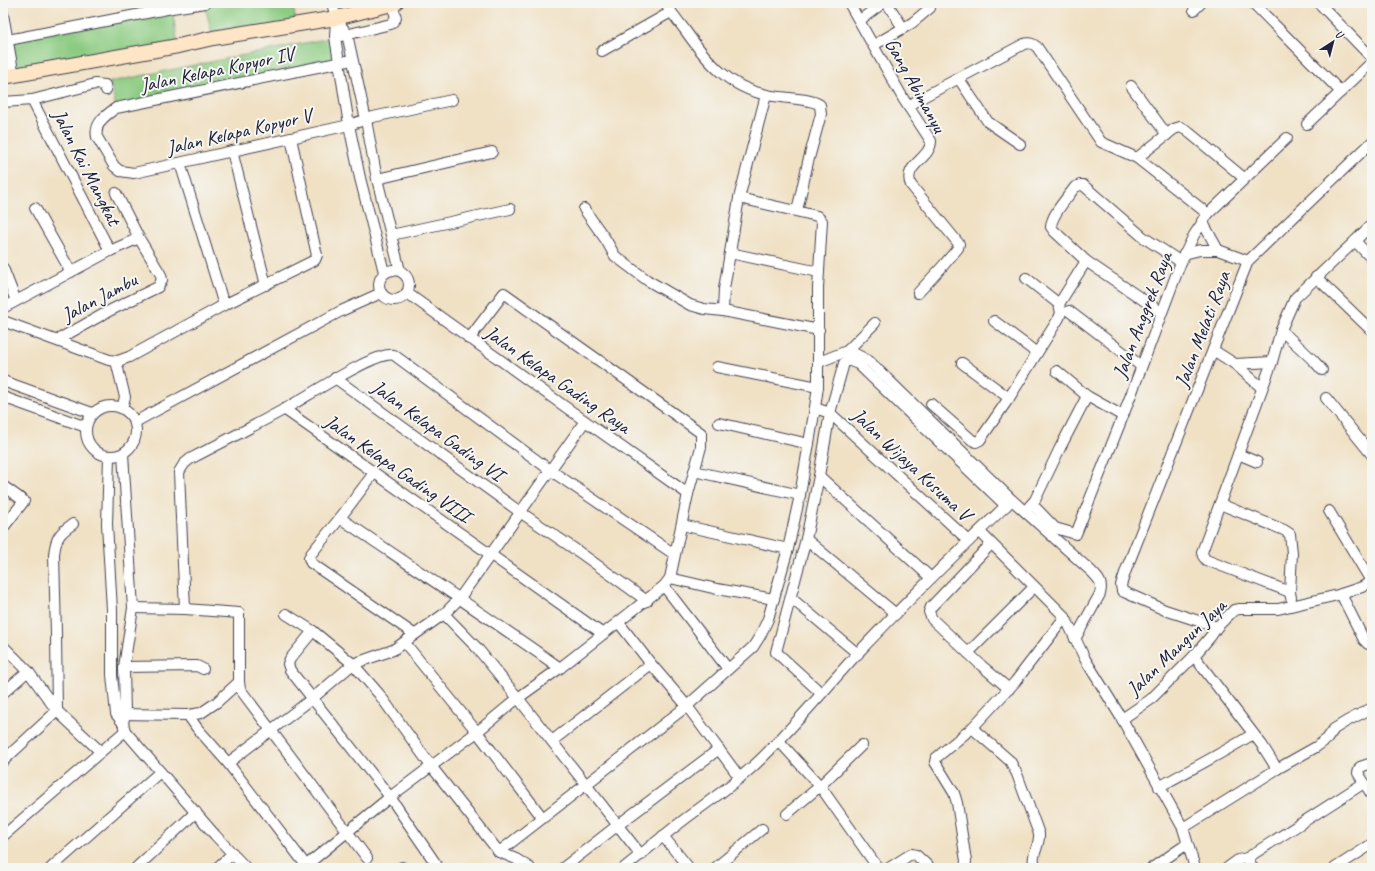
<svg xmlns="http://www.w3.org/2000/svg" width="1375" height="871" viewBox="0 0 1375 871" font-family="Caveat,sans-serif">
<rect width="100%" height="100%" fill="#f6f6f2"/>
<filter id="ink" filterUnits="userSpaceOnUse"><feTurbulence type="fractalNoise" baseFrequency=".025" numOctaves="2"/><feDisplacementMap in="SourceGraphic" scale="8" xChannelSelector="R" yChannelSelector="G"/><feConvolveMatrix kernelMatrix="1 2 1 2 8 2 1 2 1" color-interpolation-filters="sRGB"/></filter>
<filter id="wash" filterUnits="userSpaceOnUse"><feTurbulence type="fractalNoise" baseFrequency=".012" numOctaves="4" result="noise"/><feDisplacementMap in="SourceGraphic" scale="16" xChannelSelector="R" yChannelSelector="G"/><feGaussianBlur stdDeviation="0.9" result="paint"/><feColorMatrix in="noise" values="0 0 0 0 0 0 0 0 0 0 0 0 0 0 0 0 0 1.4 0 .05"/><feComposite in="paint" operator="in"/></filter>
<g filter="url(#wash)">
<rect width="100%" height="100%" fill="#f0e1c5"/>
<g fill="#8ccb81" stroke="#57765e">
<polygon points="204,3 293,3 296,24 213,38"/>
<polygon points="172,8 178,46 14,76 8,40"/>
<polygon points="335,37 339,62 116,108 110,82"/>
</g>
</g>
<g filter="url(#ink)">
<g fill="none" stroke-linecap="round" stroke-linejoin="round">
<defs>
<g id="street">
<polyline points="332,3 336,18 335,37 349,125 360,178 384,272"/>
<path d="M665 3C671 12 678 21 685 30 706 60 729 88 767 95 780 98 811 98 820 105L821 114 808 162 797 211"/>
<path d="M849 3 904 100 931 141C931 159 902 165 911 185L959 244 958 248 942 267 918 293"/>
<polyline points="887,3 903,28"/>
<polyline points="1253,3 1341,92"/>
<polyline points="1319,3 1372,58"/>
<polyline points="1194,10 1201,3"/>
<polyline points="3,14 14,76"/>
<polyline points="336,18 347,34 366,120 377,179 400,271"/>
<polyline points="860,20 883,3"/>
<polyline points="341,36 391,24 396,18 392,3"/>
<polyline points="3,41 172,8 205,3"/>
<polyline points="874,45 912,23 930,8"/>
<polyline points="602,51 671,12"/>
<path d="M352 60 116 108C106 115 94 123 97 137L114 166 120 171 134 173 349 125 373 117 452 100"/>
<polyline points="959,79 988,122 1020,144"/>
<polyline points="1131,86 1167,135"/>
<polyline points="32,100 110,251"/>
<polyline points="3,102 32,100 95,84 105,85 106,90"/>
<path d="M909 106 921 98 1024 44C1030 42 1033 44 1037 47L1101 142 1137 158 1208 214"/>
<polyline points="1307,124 1372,62"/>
<polyline points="232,151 266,285"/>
<polyline points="1137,158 1174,129 1180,127 1186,130 1244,178"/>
<polyline points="180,163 224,305"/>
<polyline points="377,179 492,152"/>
<polyline points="35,208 71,272"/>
<polyline points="584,209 606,240 615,256 647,280 690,305 704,309 723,311 819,330"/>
<polyline points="1202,221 1218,250"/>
<polyline points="391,235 510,209"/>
<polyline points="1355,241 1372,259"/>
<polyline points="730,253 819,272"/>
<polyline points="1184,254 1200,250 1218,250 1248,261"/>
<polyline points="3,268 16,301"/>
<circle cx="394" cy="285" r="15"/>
<polyline points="1316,277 1372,331"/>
<polyline points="1026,278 1059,304"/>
<polyline points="407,293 585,421 688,494"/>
<polyline points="3,308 110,251 139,238"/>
<polyline points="723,311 724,289 739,198 766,95"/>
<polyline points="1069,311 1141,366"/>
<path d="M1161 312 1086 261 1054 231 1051 227C1051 215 1068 197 1075 187L1080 185H1083L1143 237 1181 262"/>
<polyline points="3,321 109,360 118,361 129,357 224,305 315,260 317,255 316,251 291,138"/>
<polyline points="994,321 1037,353"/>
<polyline points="1281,330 1314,361 1322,370"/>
<polyline points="57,340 111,310 158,287 162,280 161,275 139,238 116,193"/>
<path d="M848 350 869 361 1012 500 1091 571C1099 579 1103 583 1100 594L1075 639"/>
<polyline points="1213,350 1235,364 1262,388"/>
<polyline points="116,361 125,397 122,408"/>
<polyline points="819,362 847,351 875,323"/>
<polyline points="962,363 1009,398"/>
<polyline points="1235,364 1272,362"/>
<polyline points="717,367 818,387"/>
<polyline points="1057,371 1087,396 1123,416"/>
<polyline points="335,378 520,512 579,552 647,601"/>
<polyline points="3,381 92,413"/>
<polyline points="3,397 86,427"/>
<polyline points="1326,398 1372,455"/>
<polyline points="931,404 972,440 976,442 980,440 1009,398 1059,318 1061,313 1059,304 1086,261"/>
<circle cx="111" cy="431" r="25"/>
<polyline points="815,408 830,413 969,541"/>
<polyline points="284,409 603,634"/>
<polyline points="135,422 341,311 381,293"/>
<polyline points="719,423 809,444"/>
<polyline points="123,454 133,608 124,667 125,714 123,723 125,731 215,835 246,868"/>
<polyline points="1238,454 1257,462"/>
<polyline points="109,457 107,524 112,610 112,675 116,714 123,723"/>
<polyline points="694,471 800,495"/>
<path d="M374 473 340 518C414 568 488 617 560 668"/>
<polyline points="819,476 931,578"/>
<polyline points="3,486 24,501 3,528"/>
<polyline points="1032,504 1055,528 1076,534 1123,416 1181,262 1194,235 1208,214 1287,138"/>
<polyline points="1220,504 1284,530 1290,534 1292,553 1290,592 1291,598"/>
<polyline points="1027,509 1035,500 1060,448 1087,396"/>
<polyline points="1329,511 1371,581"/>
<polyline points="340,518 311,554 309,558 311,563 414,634"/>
<polyline points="682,525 788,549"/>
<polyline points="980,532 1065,617 1085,659 1122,719 1183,828 1195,868"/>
<polyline points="806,539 896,614"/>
<polyline points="991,544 931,607 929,612 932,619 982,666 1009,689"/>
<polyline points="670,578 717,589 774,599"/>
<polyline points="664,586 728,669"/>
<polyline points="1290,592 1206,560 1203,556 1202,552 1272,362 1281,330 1295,298 1355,241 1372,224"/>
<polyline points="1341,594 1364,640 1368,644 1372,644"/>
<polyline points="791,598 858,654"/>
<polyline points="133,608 185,609 239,613 239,682 240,689 367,858"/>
<path d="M185 609 179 472 184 464 190 459C221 443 252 427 283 410 302 400 376 350 394 355L550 470 674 554"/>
<polyline points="286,614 313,631 353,664 379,694 431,766 499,852 516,859 530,868"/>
<polyline points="444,614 478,649 518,698 641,855"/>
<polyline points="619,623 651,664 687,706 740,778"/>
<polyline points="1217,627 1165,610 1124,592 1122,591 1121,585 1126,570 1248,261 1372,142"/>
<polyline points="313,631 290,659 288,664 290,670 390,797 436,864"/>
<polyline points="405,643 477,732 542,817"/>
<polyline points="3,646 28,671 57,711 101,752"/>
<polyline points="968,653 1034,587"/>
<polyline points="1194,656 1262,745 1277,769"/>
<polyline points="124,667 197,666 203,669"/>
<polyline points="3,693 28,671"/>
<polyline points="821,693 776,652 806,539 819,476 830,413 844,363 848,360 858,364 1006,506"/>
<polyline points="120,714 188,715 201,713 217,702 239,682"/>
<polyline points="188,715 197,728 228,763 308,868"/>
<polyline points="1122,719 1150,700 1194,656 1211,636 1217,627 1234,610 1240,609 1278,609 1338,595 1362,587 1372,581"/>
<path d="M972 728 1010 761 1017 774 1039 834C1040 848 1029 856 1036 868"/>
<polyline points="552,741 651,664"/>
<polyline points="779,741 820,786 878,868"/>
<path d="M3 761 57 711 56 634 54 554C56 538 59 533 73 524"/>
<polyline points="228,763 313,698 353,664 393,650 444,614 459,599 585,421"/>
<polyline points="1372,763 1360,767 1358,773 1372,795"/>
<path d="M1159 787C1191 769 1223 753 1253 734"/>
<polyline points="787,814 820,786 862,745"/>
<polyline points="1183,828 1277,769 1316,747 1327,739 1334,729 1347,721 1372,708"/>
<polyline points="3,836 125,731"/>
<polyline points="663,836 689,868"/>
<polyline points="499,852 687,706 753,647 760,636 768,619 788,549 800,495 814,414 818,387 818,288 822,221 817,216 739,198"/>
<polyline points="1247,858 1364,783"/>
<polyline points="402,867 403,868"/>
<polyline points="51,868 160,772"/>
<polyline points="136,868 196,812"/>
<polyline points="217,868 233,853"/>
<polyline points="303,868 390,797 477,732 518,698 560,668 664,586 670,578 688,494 701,447 701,433 504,293 469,339"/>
<polyline points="563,868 618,825 719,749"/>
<path d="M624 868C644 852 664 835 685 819 712 799 740 780 763 757 796 724 826 688 857 654 907 601 959 550 1012 500"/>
<polyline points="715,868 762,829"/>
<polyline points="889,868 911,854 916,855 930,868"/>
<polyline points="965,868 966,861 957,803 954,793 935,762 936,758 972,728 1015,682 1065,617"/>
<polyline points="1152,868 1187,844"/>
<polyline points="1227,868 1238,860 1247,858 1253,868"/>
<polyline points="1335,868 1372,844"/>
</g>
<polyline id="secondary" points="3,77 178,46 213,38 336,18 396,3"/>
</defs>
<use href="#street" stroke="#413f50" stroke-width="12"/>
<use href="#secondary" stroke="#413f50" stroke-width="16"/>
<use href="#street" stroke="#fff" stroke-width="10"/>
<use href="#secondary" stroke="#fde5c5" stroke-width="14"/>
</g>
</g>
<g text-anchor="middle" stroke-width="4" stroke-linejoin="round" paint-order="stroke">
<g font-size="20" fill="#22223b" stroke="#f6f6f2">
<text transform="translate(217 69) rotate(-12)" y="7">Jalan Kelapa Kopyor IV</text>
<text transform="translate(916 85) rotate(61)" y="7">Gang Abimanyu</text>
<text transform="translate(239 131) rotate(-13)" y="7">Jalan Kelapa Kopyor V</text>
<text transform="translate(87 167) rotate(63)" y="7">Jalan Kai Mangkat</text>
<text transform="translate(99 297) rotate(-28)" y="7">Jalan Jambu</text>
<text transform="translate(1142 315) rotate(-69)" y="7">Jalan Anggrek Raya</text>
<text transform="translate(1202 329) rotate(-69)" y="7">Jalan Melati Raya</text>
<text transform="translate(558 379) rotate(35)" y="7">Jalan Kelapa Gading Raya</text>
<text transform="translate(438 430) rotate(36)" y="7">Jalan Kelapa Gading VI</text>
<text transform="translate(912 464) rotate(43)" y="7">Jalan Wijaya Kusuma V</text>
<text transform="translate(398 468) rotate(35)" y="7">Jalan Kelapa Gading VIII</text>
<text transform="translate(1176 647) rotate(-44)" y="7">Jalan Mangun Jaya</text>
</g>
</g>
<rect width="1375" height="871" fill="none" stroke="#f6f6f2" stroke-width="16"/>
<g transform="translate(1333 42) rotate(36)" stroke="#f6f6f2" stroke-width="3" paint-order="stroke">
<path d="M0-3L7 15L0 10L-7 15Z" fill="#22223b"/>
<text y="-6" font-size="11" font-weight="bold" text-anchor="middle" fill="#22223b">U</text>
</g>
</svg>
